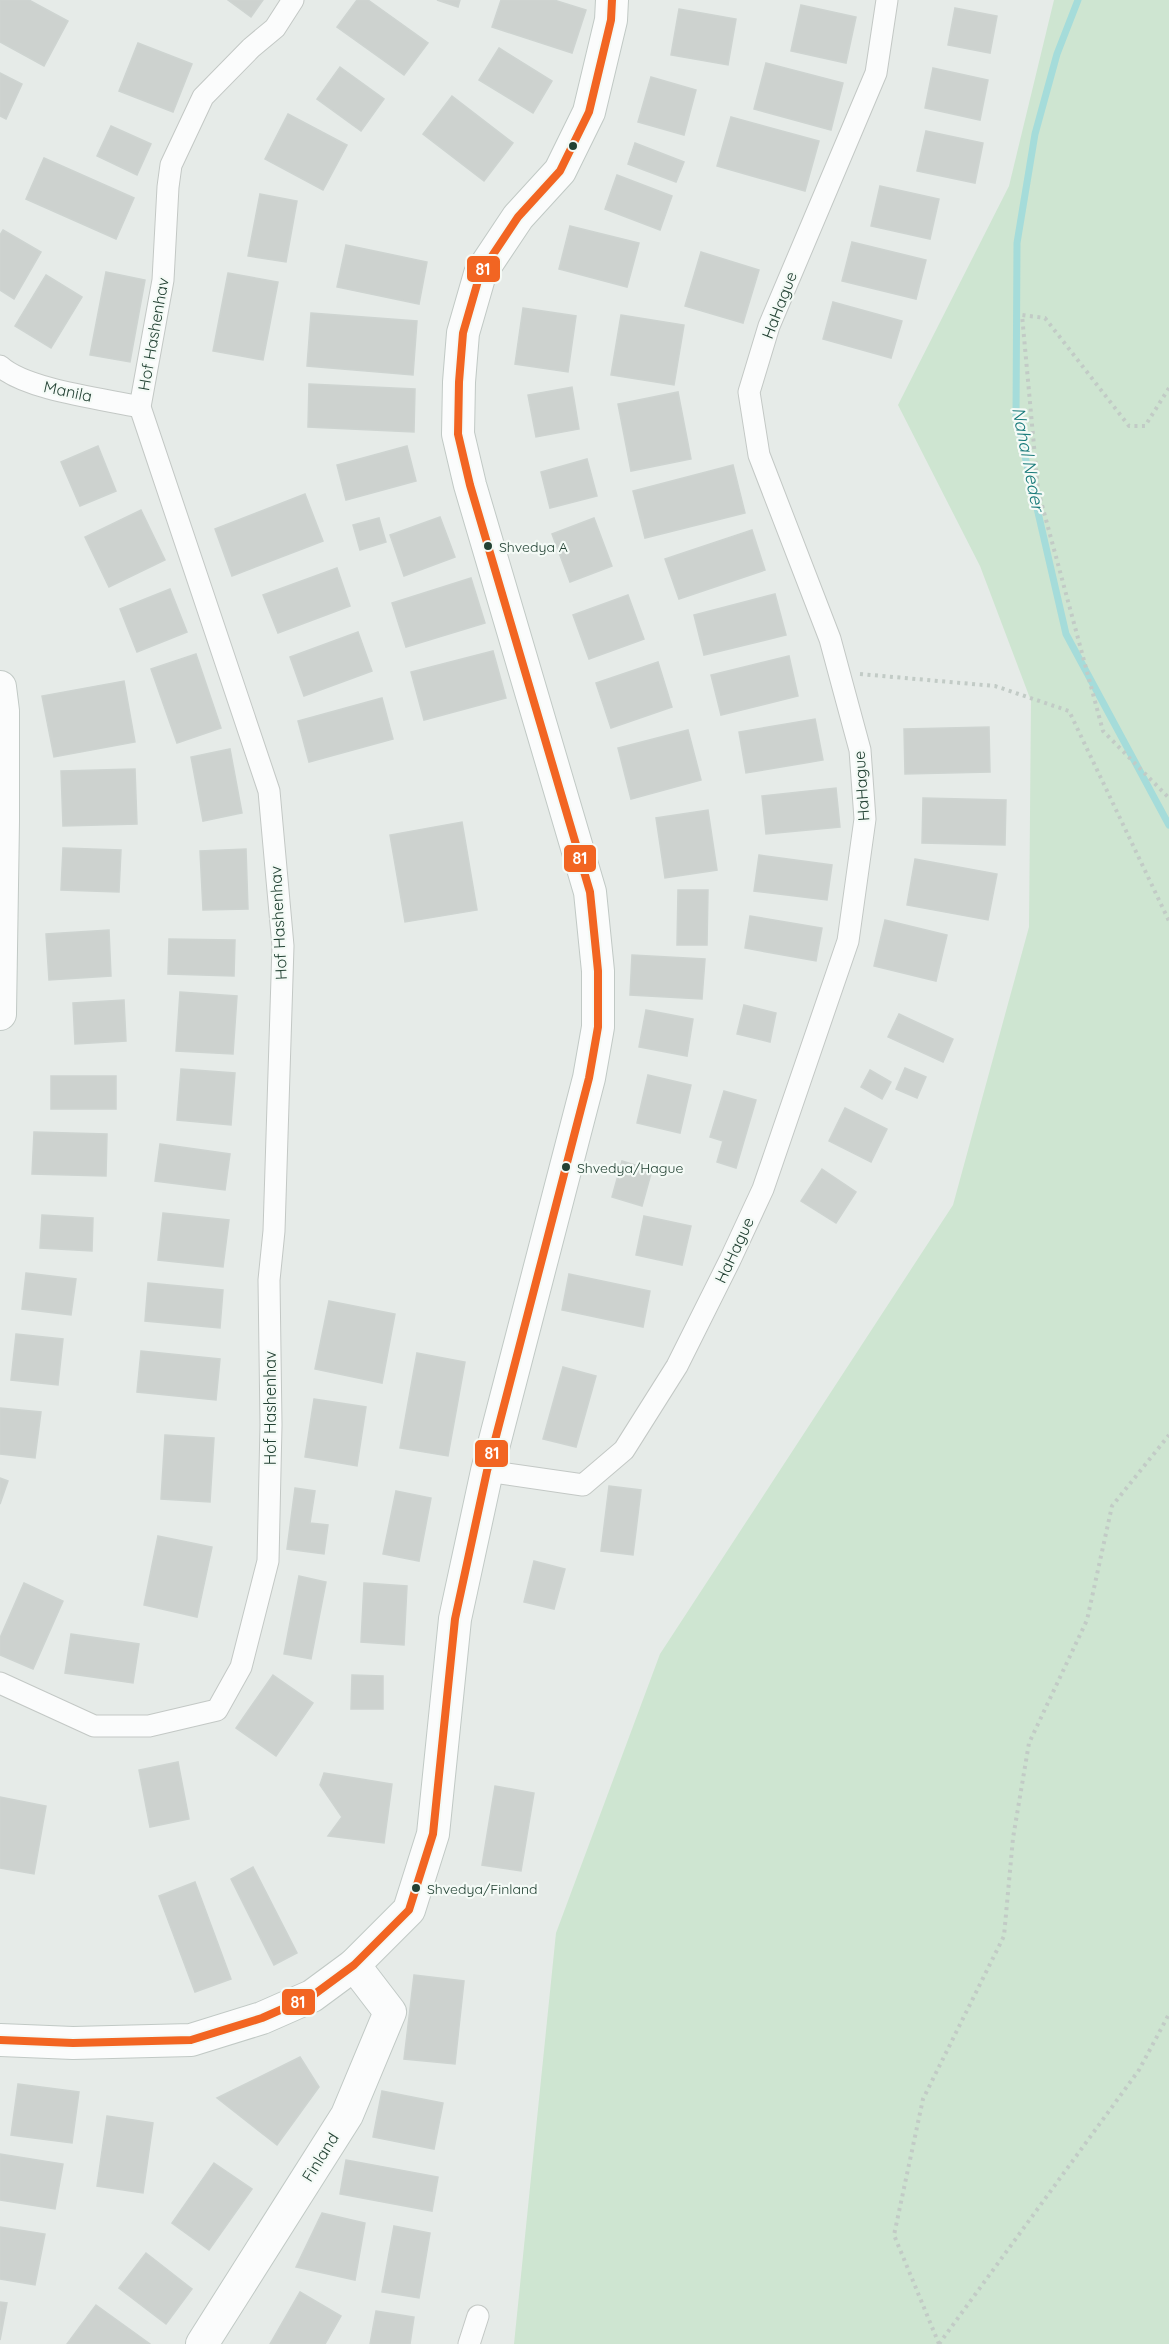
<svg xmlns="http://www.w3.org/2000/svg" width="1169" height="2344" viewBox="0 0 1169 2344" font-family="Quicksand,sans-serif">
<rect width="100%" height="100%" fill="#e6ebe8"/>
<polygon fill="#cee5d1" points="1054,0 1169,0 1169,2344 514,2344 556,1933 660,1654 953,1205 1029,927 1031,701 980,566 898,405 1009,186"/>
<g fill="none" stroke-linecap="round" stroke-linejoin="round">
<polyline stroke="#a5dcda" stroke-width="7" points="1078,0 1057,54 1035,134 1017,243 1016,417 1066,634 1169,825"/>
</g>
<g fill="#cdd2cf" stroke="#ced4d1" stroke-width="1.5">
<polygon points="0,0 29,0 68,21 44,66 0,42"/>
<polygon points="228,0 263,0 251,17"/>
<polygon points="357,0 368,0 428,43 404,75 337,27"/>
<polygon points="437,0 460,0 458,7"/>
<polygon points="501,0 554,0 586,10 572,53 492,27"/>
<polygon points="801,5 856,17 846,63 791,51"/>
<polygon points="955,8 997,16 990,53 948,45"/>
<polygon points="679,9 736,19 728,65 671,55"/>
<polygon points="138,43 192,64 173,112 119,91"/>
<polygon points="499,48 552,81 533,113 479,80"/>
<polygon points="766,63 843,83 831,130 754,109"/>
<polygon points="340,67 384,99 361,131 317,99"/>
<polygon points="933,68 988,80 980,120 925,108"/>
<polygon points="0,73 22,84 6,119 0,116"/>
<polygon points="651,77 696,90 684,135 638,122"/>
<polygon points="452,96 513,143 484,181 423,134"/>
<polygon points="288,114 347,145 323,190 265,159"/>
<polygon points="731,117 819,141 805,191 717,166"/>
<polygon points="111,126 151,144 137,175 97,156"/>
<polygon points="926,131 983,143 975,183 917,171"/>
<polygon points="635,143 684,162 676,182 628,164"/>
<polygon points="44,158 134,198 116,239 26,199"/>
<polygon points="617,175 672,196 660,230 605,209"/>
<polygon points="880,186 939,199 930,239 871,226"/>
<polygon points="260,194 297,201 286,262 248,256"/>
<polygon points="570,226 639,243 627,287 559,269"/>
<polygon points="3,230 41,252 14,299 0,290 0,235"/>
<polygon points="852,242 926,260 916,299 842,281"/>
<polygon points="346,245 427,262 419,304 337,287"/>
<polygon points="701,252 759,270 743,323 685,306"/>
<polygon points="106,272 145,280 130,362 90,355"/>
<polygon points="228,273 278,282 263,360 213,351"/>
<polygon points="46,275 82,297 51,348 15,326"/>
<polygon points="833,302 902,321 891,358 823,339"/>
<polygon points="523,308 576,316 568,372 515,364"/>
<polygon points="311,313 417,321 413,375 307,366"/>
<polygon points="621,315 684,325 674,385 611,375"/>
<polygon points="309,384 415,389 414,432 308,427"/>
<polygon points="572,387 579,429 536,437 528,395"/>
<polygon points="678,392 691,459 631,471 618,404"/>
<polygon points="98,446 116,491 80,506 61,462"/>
<polygon points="407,446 416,481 346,500 337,465"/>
<polygon points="587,459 597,496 550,508 541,472"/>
<polygon points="733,465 745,513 645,538 633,491"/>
<polygon points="305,494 323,541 232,576 215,529"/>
<polygon points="141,510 165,560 109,587 85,537"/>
<polygon points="440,517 455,557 404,576 390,535"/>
<polygon points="379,518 386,542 360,550 353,525"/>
<polygon points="594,518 612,566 570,582 552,534"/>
<polygon points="752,530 765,570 679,599 665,559"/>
<polygon points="337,568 350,606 278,633 263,595"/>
<polygon points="471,578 485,623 406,647 392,603"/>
<polygon points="170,589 187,632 137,652 120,609"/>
<polygon points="775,594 786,635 704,655 694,615"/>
<polygon points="628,595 644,639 589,659 573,615"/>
<polygon points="358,632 372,671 304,696 290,657"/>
<polygon points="493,651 506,698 424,720 411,672"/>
<polygon points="196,654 221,728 177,743 151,669"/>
<polygon points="789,656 798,696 721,715 711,675"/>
<polygon points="658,662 672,707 611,728 596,683"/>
<polygon points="124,681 135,742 54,757 42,696"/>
<polygon points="382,698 393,739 309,762 298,721"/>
<polygon points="815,719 823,760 746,773 739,732"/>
<polygon points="989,727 990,772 905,774 904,729"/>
<polygon points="688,730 701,780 631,799 618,748"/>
<polygon points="230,749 242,813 203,821 191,757"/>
<polygon points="135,769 137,824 63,826 61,771"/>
<polygon points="836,788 840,827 766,834 762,796"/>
<polygon points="923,798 1006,800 1005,845 922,843"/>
<polygon points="708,810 717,870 665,878 656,818"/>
<polygon points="462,822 477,910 405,922 390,835"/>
<polygon points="63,848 121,850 119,892 61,890"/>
<polygon points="246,849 248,909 203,910 200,851"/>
<polygon points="759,855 832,865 827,900 754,891"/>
<polygon points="915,859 997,874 988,920 907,905"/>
<polygon points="678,890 708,890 707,945 677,945"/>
<polygon points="750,916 822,928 816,961 745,948"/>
<polygon points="885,920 947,935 936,981 874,966"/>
<polygon points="109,930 111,976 49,980 46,934"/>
<polygon points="169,939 235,940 234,976 168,974"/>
<polygon points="632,955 705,959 702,999 630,995"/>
<polygon points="180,992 237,996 233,1054 176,1051"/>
<polygon points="124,1000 126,1041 75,1044 73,1003"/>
<polygon points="744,1005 776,1013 770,1042 737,1034"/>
<polygon points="646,1010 693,1019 687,1056 639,1047"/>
<polygon points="899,1014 953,1039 943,1062 888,1037"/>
<polygon points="905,1068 926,1077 917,1098 896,1089"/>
<polygon points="181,1069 235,1073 231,1125 177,1120"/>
<polygon points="870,1070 891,1082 882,1099 861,1087"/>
<polygon points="648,1075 691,1085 680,1133 637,1123"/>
<rect x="51" y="1076" width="65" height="33"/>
<polygon points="724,1091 756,1100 736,1168 717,1162 723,1141 710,1137"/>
<polygon points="845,1108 887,1129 871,1162 829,1141"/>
<polygon points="34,1132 107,1134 106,1176 32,1174"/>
<polygon points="160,1144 230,1154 225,1190 155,1181"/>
<polygon points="622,1161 652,1170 642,1206 612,1197"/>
<polygon points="822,1169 856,1192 836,1223 801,1201"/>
<polygon points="163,1213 229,1220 223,1267 158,1260"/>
<polygon points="42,1215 93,1218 92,1251 40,1248"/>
<polygon points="644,1216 691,1226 682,1265 636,1255"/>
<polygon points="26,1273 76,1279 71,1315 22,1309"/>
<polygon points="569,1274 650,1291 643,1327 562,1310"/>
<polygon points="148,1283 223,1290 220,1328 145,1321"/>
<polygon points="329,1301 395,1314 382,1383 315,1369"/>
<polygon points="16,1334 63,1339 58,1385 11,1380"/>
<polygon points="141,1351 220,1359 216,1400 137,1392"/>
<polygon points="417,1353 465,1362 448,1456 400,1448"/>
<polygon points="563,1367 596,1376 576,1447 543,1439"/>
<polygon points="314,1399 366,1407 357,1466 305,1457"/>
<polygon points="0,1408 41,1412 35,1458 0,1454"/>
<polygon points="165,1435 214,1438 210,1502 161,1499"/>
<polygon points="0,1478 8,1481 0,1504"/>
<polygon points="609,1486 641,1490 633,1555 601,1551"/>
<polygon points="295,1488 315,1491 310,1523 328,1525 324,1554 287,1549"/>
<polygon points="396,1491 431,1498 419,1561 383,1554"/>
<polygon points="158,1536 212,1547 197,1617 144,1605"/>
<polygon points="534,1561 565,1569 554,1609 524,1602"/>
<polygon points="299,1576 326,1582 311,1659 284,1654"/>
<polygon points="24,1583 63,1601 33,1669 0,1655 0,1638"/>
<polygon points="364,1583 407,1586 404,1645 361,1642"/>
<polygon points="71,1634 139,1644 133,1683 65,1673"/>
<polygon points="273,1675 313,1703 276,1756 236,1728"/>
<polygon points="352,1675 383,1676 383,1709 351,1709"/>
<polygon points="178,1762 189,1819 150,1827 139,1770"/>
<polygon points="324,1773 392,1784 384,1843 328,1836 342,1817 320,1785"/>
<polygon points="495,1786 534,1793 521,1871 482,1865"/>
<polygon points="0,1797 46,1806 34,1874 0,1868"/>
<polygon points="253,1867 297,1953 274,1965 231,1879"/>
<polygon points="195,1882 231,1979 195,1992 159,1896"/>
<polygon points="414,1975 464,1981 455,2064 404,2059"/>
<polygon points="300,2057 319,2087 277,2145 217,2098"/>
<polygon points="18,2084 79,2092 72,2143 11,2135"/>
<polygon points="382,2091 443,2103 434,2149 373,2137"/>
<polygon points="107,2116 153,2123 143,2193 97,2186"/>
<polygon points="0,2154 63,2164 55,2209 0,2200"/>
<polygon points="346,2160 438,2177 432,2211 340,2194"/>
<polygon points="214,2163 252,2189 209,2250 172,2223"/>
<polygon points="322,2213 365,2223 355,2280 296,2267"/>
<polygon points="394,2226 430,2233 419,2298 382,2292"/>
<polygon points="0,2227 45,2234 35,2285 0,2279"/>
<polygon points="146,2253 192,2289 166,2324 119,2288"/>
<polygon points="300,2292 341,2316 325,2344 270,2344"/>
<polygon points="0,2302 7,2303 0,2340"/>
<polygon points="96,2305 150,2344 67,2344"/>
<polygon points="376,2311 414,2317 410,2344 370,2344"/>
</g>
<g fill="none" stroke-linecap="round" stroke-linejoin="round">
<defs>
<g id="street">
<path d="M0 366C26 390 104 399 140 407"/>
<polyline points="487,1471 583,1485 624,1450 677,1366 730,1260 763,1189 848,941 865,819 860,750 830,639 759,455 749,392 769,326 876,73 887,0"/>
<polyline points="0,1683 94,1726 149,1726 217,1710 241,1667 268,1561 271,1425 269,1280 274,1231 283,946 269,791 140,407 163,280 168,187 171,165 203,97 251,48 275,28 293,0"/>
<polyline points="469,2344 478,2316"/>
</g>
<g id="secondary">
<polyline points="0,687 3,711 3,821 0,1014"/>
<polyline points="0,2040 73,2043 191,2040 262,2018 312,1996 354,1965 409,1910 433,1834 455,1619 487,1471 589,1078 598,1027 598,971 590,892 470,485 458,434 459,382 463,333 480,274 518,217 560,171 589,112 611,20 612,0"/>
<polyline points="202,2344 347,2115 390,2012 354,1965"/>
</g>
</defs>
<use href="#street" stroke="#c3c8c5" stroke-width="23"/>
<use href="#secondary" stroke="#c1c9c5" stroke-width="34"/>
<g stroke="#c2cbc6" stroke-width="4" stroke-dasharray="3 4.5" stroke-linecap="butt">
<polyline points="1169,388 1145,426 1129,426 1045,318 1022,315 1038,490 1103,731 1169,798"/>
<polyline points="860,674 995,686 1069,711 1169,921"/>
<polyline points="939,2344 894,2235 923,2099 1004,1936 1013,1838 1029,1743 1087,1620 1112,1506 1169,1435"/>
<polyline points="939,2344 1139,2070 1169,2014"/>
</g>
<use href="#street" stroke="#fbfcfc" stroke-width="21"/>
<use href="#secondary" stroke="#fbfcfc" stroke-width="32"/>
<defs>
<polyline id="bus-1" points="0,2040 73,2043 191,2040 262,2018 312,1996 354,1965 409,1910 433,1834 455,1619 487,1471 589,1078 598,1027 598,971 590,892 470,485 458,434 459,382 463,333 480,274 518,217 560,171 589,112 611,20 612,0"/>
</defs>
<use href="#bus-1" stroke="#f4faf6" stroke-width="12"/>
<use href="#bus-1" stroke="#f26522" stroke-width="8"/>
</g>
<g fill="#224133" stroke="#f4faf6" stroke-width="2">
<circle cx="573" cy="146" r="5"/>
<circle cx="488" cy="546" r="5"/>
<circle cx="566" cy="1167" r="5"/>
<circle cx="416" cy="1888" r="5"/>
</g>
<g text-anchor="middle" stroke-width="4.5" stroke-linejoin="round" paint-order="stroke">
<g font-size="14" fill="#224133" stroke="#f4faf6" text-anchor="start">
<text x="499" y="552">Shvedya A</text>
<text x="577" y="1173">Shvedya/Hague</text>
<text x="427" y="1894">Shvedya/Finland</text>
</g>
<g font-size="16" fill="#224133" stroke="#f4faf6">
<text transform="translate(779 305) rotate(-69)" y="6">HaHague</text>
<text transform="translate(153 334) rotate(-80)" y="6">Hof Hashenhav</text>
<text transform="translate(68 391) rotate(12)" y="6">Manila</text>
<text transform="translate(861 786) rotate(-94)" y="6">HaHague</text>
<text transform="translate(278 923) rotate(-93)" y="6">Hof Hashenhav</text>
<text transform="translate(734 1250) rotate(-65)" y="6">HaHague</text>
<text transform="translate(270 1408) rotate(-90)" y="6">Hof Hashenhav</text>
<text transform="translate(320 2157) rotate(-58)" y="6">Finland</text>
</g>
<g font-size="18" font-style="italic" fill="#187a7a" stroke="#f4faf6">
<text transform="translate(1028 459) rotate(79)" y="6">Nahal Neder</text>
</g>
</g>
<g stroke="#f4faf6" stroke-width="2">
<rect x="466" y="255" width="35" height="28" rx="6" fill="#f26522"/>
<rect x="563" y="844" width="34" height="29" rx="6" fill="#f26522"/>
<rect x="474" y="1439" width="35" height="29" rx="6" fill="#f26522"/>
<rect x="281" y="1988" width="35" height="28" rx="6" fill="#f26522"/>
</g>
<g font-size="16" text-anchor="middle" font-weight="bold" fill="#fff">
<text x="483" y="275">81</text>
<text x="580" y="864">81</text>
<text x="492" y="1459">81</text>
<text x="298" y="2008">81</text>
</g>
</svg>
